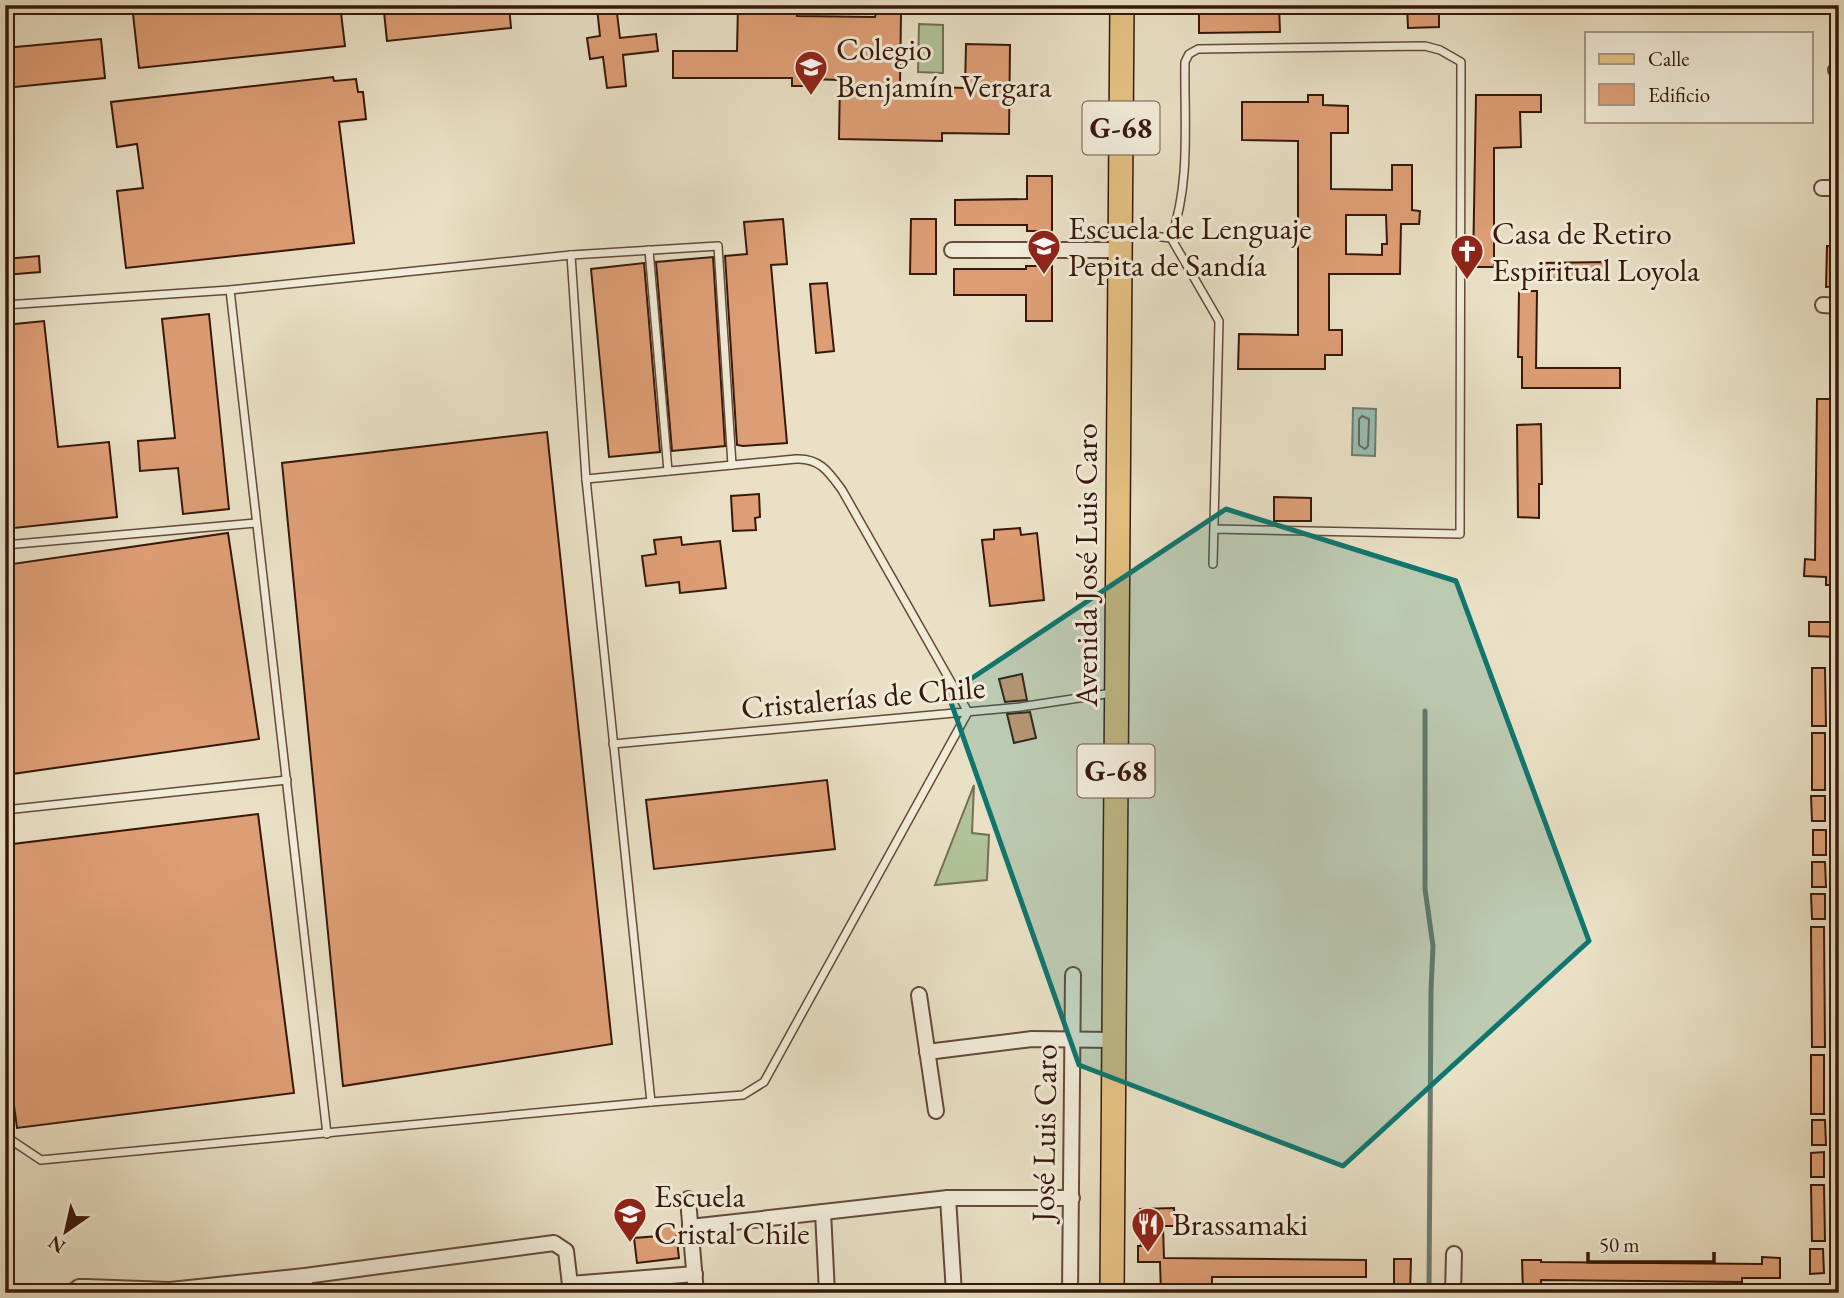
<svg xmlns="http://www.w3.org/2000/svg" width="1844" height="1298" font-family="'EB Garamond',serif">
  <rect width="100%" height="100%" fill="#e9e0c5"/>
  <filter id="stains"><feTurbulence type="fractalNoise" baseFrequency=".00286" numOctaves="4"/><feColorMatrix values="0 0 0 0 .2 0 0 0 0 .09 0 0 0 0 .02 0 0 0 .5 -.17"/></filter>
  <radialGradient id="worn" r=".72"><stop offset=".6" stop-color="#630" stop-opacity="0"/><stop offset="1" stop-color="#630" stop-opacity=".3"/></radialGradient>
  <g fill="#b1c399" stroke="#746e52" stroke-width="2">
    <path d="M919,24L943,25V73L918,72Z"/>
    <path d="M974,785L972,833L989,835L987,880L935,885Z"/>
  </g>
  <path fill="#97bdb2" stroke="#717b6f" stroke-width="2" d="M1353,408L1376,409L1375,456L1352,455Z"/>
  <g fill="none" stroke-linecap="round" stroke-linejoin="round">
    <path stroke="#676a5e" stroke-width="2" d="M1362,416L1369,419L1368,446L1365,449L1359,445V419Z"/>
    <path stroke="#717b6f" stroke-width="5" d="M1425,711V889L1433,946L1431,990L1429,1293"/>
  </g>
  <g fill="#de9e75" stroke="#37180a" stroke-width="2" fill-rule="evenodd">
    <path d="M132,5H340L345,46L139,68Z"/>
    <path d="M449,5H509L511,28L387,41L384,12Z"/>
    <path d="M600,5H616L620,38L656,34L658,51L623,55L626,86L607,88L603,57L590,59L587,38L600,36L597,8H600Z"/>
    <path d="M738,5H797V16L875,17L876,12L901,13L900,86L965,88L966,44L1010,45L1009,134L942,133V141L839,139L840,80L809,79V86H792V78H673V51H737Z"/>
    <path d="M1199,5H1279L1280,32L1199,33Z"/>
    <path d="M1407,5H1439V27L1408,28Z"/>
    <path d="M101,39L105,78L5,88V48Z"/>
    <path d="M333,77L334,81L356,79L358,92H363L366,119L339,122L354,243L126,268L117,191L143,188L137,144L117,147L111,102Z"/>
    <path d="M1308,95H1323V105L1348,106V133H1331V189L1392,190V165H1412V210L1420,211L1419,224H1401L1400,274H1329V330H1342V355H1325V369H1238L1239,334L1298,335V141L1242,140V102H1308ZM1346,215H1386L1387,244H1382V255L1346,254Z"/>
    <path d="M1476,95H1541V112H1520L1521,147L1494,148V267H1473Z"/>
    <path d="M1027,176H1052V231H1027V225H955V200L1027,199Z"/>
    <path d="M783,219L787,264L771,265L787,443L743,446L737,445L725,256L747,254L744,222Z"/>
    <path d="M911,219H936V274H910Z"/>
    <path d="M1827,246L1839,247V286L1826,287Z"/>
    <path d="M39,256L40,272L5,275V259Z"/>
    <path d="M713,257L725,446L672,451L656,262Z"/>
    <path d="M1607,262L1608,278L1539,279V263Z"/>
    <path d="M644,263L660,452L609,457L591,269Z"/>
    <path d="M1026,266H1052V321H1026V295H954V269H1026Z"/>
    <path d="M827,283L834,351L816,353L810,284Z"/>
    <path d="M1519,291H1537L1536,368H1620V388H1522V357H1518Z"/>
    <path d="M209,314L229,509L183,514L178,468L140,471L138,441L175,438L162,319Z"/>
    <path d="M44,321L58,447L109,442L117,517L5,529V325Z"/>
    <path d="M1817,399H1836L1835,534L1839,585H1826V577L1804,576L1805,559L1815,560Z"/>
    <path d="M1541,424L1542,484H1539V518L1518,517L1517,425Z"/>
    <path d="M547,432L612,1044L343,1086L282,463Z"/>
    <path d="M759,494L760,517L755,518L756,530L733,531L731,496Z"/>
    <path d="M1274,497L1311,498V521H1274Z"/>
    <path d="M1020,528L1021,535L1037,533L1044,600L990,606L982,540L994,539V530Z"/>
    <path d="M228,533L259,739L5,775V565Z"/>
    <path d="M681,537L682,545L720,541L726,588L680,593L679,582L646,586L642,556L656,554L654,540Z"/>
    <path d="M1809,622H1839V637L1809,636Z"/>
    <path d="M1812,668H1825L1826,726H1812Z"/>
    <path d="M1022,674L1027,700L1005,702L999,679Z"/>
    <path d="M1030,712L1036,738L1014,743L1007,714Z"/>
    <rect x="1812" y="733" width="13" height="57"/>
    <path d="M827,780L835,849L654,869L646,800Z"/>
    <path d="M1811,796H1825V821H1812Z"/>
    <path d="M258,814L294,1093L17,1128L5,1038V845Z"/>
    <rect x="1813" y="830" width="13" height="25"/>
    <path d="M1812,862H1825L1826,887H1812Z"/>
    <path d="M1811,894H1825V919H1812Z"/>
    <path d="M1811,927H1824L1825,1047H1812Z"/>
    <rect x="1811" y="1055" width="13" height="59"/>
    <path d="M1812,1120H1825L1826,1145H1812Z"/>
    <path d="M1824,1152V1177H1811V1153Z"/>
    <path d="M1811,1185H1824L1825,1241H1812Z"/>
    <path d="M1174,1208L1175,1226H1163L1164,1258L1366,1260V1277H1212V1293H1161L1160,1262H1138V1246H1141L1140,1209Z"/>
    <path d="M675,1223L679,1258L637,1263L634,1238L659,1236L657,1226Z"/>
    <path d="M1810,1249H1823L1824,1273L1810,1274Z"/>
    <path d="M1762,1257L1780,1258V1278H1742V1282L1541,1280V1293H1523L1522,1260H1541V1262L1762,1264Z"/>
    <path d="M1394,1259H1411L1410,1293H1394Z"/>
  </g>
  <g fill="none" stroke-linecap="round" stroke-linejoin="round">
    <defs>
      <g id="service">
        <path d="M1124,233L1171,238"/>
        <path d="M649,250L668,471"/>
        <path d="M571,255L586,479L651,1102"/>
        <path d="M230,290L327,1134"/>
        <path d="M5,305L230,290L571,255L718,246L732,465"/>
        <path d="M5,545L256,523"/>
        <path d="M1213,564L1219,321L1171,238C1191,182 1184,121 1185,62L1189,54L1198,49L1425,46L1440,50L1461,62L1460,534L1214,529"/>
        <path d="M613,744L1020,707L1112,693"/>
        <path d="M5,810L287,780"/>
        <path d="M5,1136L41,1160L651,1102L743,1095L764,1082L968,712L842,490C829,472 820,458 796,459L586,479"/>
      </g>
      <g id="minor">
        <path d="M1836,70H1839"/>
        <path d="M1822,188H1839"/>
        <path d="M952,250H1120"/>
        <path d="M1823,305L1839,306"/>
        <path d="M919,995L936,1111"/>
        <path d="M927,1052L1032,1039L1114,1040"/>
        <path d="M948,1198L954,1293"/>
        <path d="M688,1199L696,1293"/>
        <path d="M823,1212L827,1293"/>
        <path d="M690,1227L948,1198H1072"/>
        <path d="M305,1276V1293"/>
        <path d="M570,1284L695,1274"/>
        <path d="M71,1293L79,1287H86L170,1290L305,1276L554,1243L566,1251L571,1293"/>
        <path d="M1070,1293L1073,975"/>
        <path d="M1453,1293L1454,1254"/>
        <path d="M1555,1293H1651"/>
      </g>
      <path id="primary" d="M1112,1293L1122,5"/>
    </defs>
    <use href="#service" stroke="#644a39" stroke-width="10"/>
    <use href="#minor" stroke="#644a39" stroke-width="18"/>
    <use href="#primary" stroke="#37180a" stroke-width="26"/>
    <use href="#service" stroke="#f1ebd9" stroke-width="7"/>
    <use href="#minor" stroke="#f1ebd9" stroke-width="14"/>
    <use href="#primary" stroke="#e4c082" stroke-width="23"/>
  </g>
  <path fill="#0f766e" fill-opacity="0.2" stroke="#0f766e" stroke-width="5" stroke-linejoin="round" d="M1226,509L1456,581L1589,941L1343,1166L1079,1065L948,694Z"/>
  <defs>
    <symbol id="school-pin" viewBox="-11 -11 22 30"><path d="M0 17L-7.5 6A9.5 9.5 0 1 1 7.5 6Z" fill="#8f2418" stroke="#f1ebd9"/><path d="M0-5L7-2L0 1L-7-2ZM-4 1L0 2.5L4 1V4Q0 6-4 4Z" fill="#fff"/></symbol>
    <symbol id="church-pin" viewBox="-11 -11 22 30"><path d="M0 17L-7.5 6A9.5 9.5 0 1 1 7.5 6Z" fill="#8f2418" stroke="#f1ebd9"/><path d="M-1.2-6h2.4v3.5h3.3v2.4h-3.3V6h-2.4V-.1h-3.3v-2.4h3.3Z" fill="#fff"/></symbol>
    <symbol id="restaurant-pin" viewBox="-11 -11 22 30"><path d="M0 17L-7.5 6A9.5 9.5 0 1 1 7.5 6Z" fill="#8f2418" stroke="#f1ebd9"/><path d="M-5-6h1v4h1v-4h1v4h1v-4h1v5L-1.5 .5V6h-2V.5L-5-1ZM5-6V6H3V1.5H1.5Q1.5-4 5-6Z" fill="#fff"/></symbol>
  </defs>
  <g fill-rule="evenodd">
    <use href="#school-pin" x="792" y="48" width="38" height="52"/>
    <use href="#school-pin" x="1025" y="227" width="38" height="52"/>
    <use href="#church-pin" x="1448" y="232" width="38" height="52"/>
    <use href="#school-pin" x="611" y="1195" width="38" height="52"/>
    <use href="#restaurant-pin" x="1129" y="1205" width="38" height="52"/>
  </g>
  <g text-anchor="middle" stroke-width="6" stroke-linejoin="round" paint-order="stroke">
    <g fill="#f1ebd9" stroke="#6f5748" stroke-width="2">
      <rect x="1082.5" y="101.5" width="77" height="53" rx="5"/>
      <rect x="1077.5" y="744.5" width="77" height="53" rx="5"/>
    </g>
    <g font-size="30" font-weight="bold" fill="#37180a">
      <text x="1121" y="138">G-68</text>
      <text x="1116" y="781">G-68</text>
    </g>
    <g font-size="32" fill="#37180a" stroke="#f1ebd9" text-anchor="start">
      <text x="836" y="60">Colegio<tspan x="836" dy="37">Benjamín Vergara</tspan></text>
      <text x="1068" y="239">Escuela de Lenguaje<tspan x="1068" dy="37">Pepita de Sandía</tspan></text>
      <text x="1492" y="244">Casa de Retiro<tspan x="1492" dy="37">Espiritual Loyola</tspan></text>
      <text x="654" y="1207">Escuela<tspan x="654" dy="37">Cristal Chile</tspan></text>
      <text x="1172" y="1235">Brassamaki</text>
    </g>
    <g font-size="32" fill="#37180a" stroke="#f1ebd9">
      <text transform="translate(1086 565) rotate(-90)" y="11">Avenida José Luis Caro</text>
      <text transform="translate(863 697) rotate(-5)" y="11">Cristalerías de Chile</text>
      <text transform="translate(1044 1133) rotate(-89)" y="11">José Luis Caro</text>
    </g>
  </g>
  <rect width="1844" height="1298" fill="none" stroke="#e9e0c5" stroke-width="28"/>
  <rect x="7" y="7" width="1830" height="1284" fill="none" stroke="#37180a" stroke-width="3.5"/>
  <rect x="14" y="14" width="1816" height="1270" fill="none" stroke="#37180a" stroke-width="2"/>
  <rect x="1585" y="32" width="228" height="91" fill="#f1ebd9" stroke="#a79786" stroke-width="2"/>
  <rect x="1599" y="54" width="35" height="10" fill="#e4c082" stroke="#a79786" stroke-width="2"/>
  <text x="1648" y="66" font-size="21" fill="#37180a">Calle</text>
  <rect x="1599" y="84" width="35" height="21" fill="#de9e75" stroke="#a79786" stroke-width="2"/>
  <text x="1648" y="102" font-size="21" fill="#37180a">Edificio</text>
  <g transform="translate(66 1231) rotate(214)" stroke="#f1ebd9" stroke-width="5" paint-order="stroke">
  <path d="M0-5L12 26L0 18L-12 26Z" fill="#37180a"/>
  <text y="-10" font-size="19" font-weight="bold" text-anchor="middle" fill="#37180a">N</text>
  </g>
  <path d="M1588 1252v10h126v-10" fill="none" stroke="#37180a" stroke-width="3.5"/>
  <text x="1599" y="1252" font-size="21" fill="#37180a" stroke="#f1ebd9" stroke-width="5" paint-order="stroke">50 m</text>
  <rect width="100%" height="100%" filter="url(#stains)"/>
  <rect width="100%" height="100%" fill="url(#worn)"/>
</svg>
